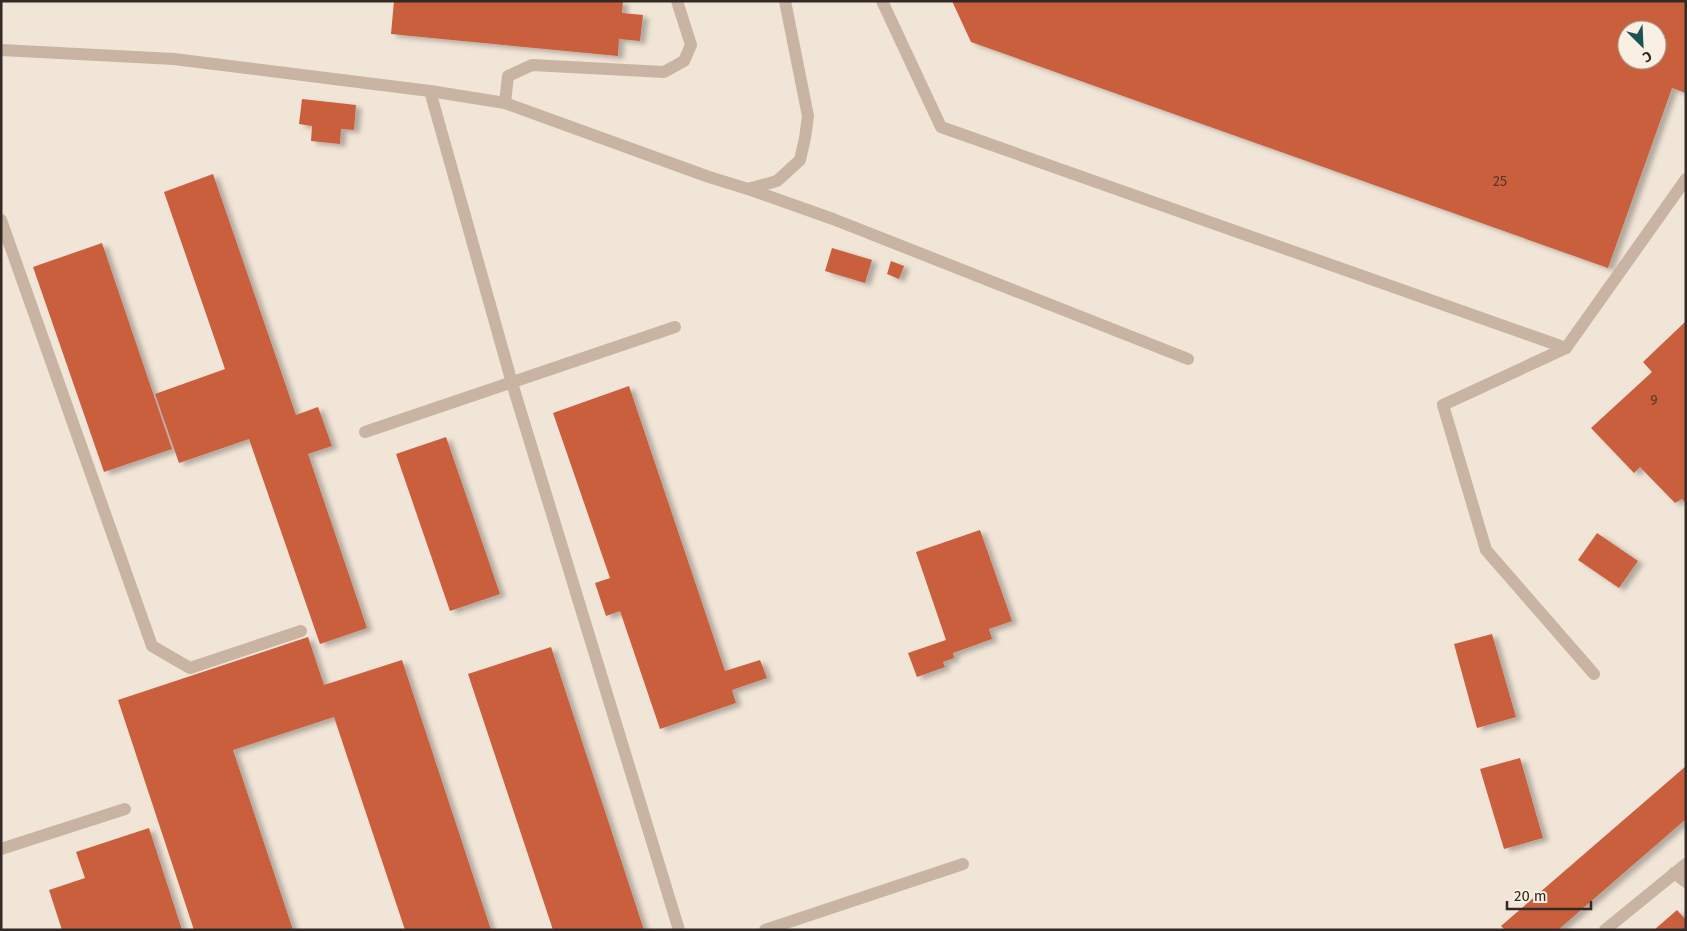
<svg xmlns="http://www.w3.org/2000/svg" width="1687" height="931" font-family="'Fira Sans',sans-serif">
  <defs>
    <filter id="shadow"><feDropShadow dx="5.5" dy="3" stdDeviation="2.5" flood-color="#0004"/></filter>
  </defs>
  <rect width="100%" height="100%" fill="#f1e5d7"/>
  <g fill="#c95f3e" fill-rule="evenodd" filter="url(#shadow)">
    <path d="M394,1H623L622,13L643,15L640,41L619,39L618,56L391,34Z"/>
    <path d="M952,1H1686V93L1672,88L1608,268L971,42ZM1627,30H1657V60H1627Z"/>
    <path d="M302,99L356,105L354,130L341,129L340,144L311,141L312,126L299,124Z"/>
    <path d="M213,174L296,415L318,407L332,446L308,454L367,628L320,644L249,439L179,463L155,394L225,369L164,192Z"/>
    <path d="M102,243L172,449L104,472L33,267Z"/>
    <path d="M832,248L872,260L865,283L825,271Z"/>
    <path d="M891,261L904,266L899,279L887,274Z"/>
    <path d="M1686,321V503L1682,499L1675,503L1640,467L1634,473L1591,428L1652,372L1643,362Z"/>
    <path d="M629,386L725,671L760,660L767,678L732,690L736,703L660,729L620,611L606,616L595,583L610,578L553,413Z"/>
    <path d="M446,437L500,594L450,611L396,454Z"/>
    <path d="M980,530L1012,621L989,629L992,639L953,653L954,658L943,662L945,667L917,677L908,653L946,640L916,552Z"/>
    <path d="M1597,533L1638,561L1619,588L1578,560Z"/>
    <path d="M1492,634L1516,717L1477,728L1454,644Z"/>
    <path d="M308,637L324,685L402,660L491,930H405L334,717L233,750L293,930H194L118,700Z"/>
    <path d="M551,647L644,930H553L468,674Z"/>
    <path d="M1520,758L1543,838L1504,849L1480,769Z"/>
    <path d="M1686,766V819L1558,930H1505L1501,926Z"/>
    <path d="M149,828L182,930H62L49,890L85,878L76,852Z"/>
    <path d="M1677,910L1686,920V930H1654Z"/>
  </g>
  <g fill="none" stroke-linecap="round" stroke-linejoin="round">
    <g stroke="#c9b4a3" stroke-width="12">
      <path d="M882,1L941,127L1566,348"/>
      <path d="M1,50L174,59L430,91L505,103L709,177L748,189L777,181L800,160L805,138L808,116L785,1"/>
      <path d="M430,91L512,383L679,930"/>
      <path d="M505,103L508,76L532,65L664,72L684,61L691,45L677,1"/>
      <path d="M748,189L833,219L1188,359"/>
      <path d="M1,220L152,646L190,668L301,631"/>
      <path d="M365,432L675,327"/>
      <path d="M1594,674L1486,550L1443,405L1566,348L1686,179"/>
      <path d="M1,849L125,809"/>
      <path d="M1674,873L1686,882"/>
      <path d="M765,930L963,864"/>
      <path d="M1605,930L1686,864"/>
    </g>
  </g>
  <g text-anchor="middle" stroke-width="5" stroke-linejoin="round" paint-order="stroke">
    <g font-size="14" fill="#59372b">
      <text x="1500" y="186">25</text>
      <text x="1654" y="405">9</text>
    </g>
  </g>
  <rect width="1687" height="931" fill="none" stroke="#342a25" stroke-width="5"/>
  <g transform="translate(1642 45) rotate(156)"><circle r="24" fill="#f9efe3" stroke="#aaa097"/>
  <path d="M0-4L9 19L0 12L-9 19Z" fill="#1a5356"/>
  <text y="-8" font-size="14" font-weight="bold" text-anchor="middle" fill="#342a25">С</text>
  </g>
  <path d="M1507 901v8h84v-8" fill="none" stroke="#342a25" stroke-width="2.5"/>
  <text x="1514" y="901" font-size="15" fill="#342a25" stroke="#f9efe3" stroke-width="4" paint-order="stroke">20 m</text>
</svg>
